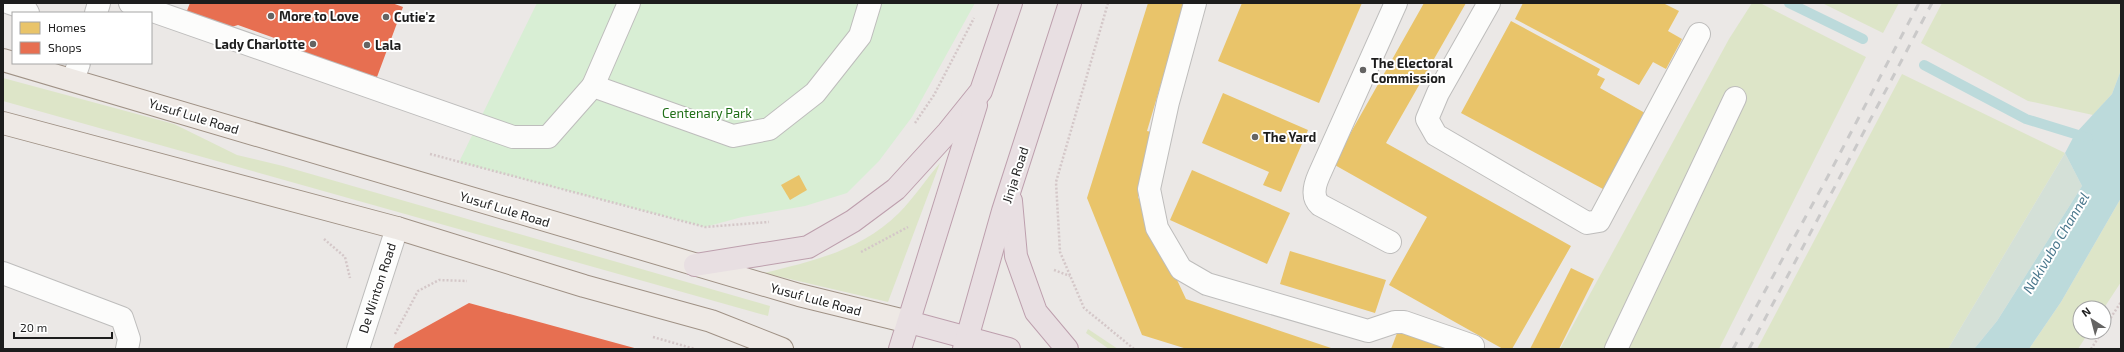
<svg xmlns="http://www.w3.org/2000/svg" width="2124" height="352" font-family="'Exo 2',sans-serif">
  <rect width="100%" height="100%" fill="#ebe8e6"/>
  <g fill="#dde5c8">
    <path d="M1752,3H1760L1866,57L1719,349H1560L1729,39Z"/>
    <path d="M1822,3H1899L1883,33Z"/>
    <path d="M1942,3H2121V70L2112,94L2093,115L2028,101L1921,43Z"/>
    <path d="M1902,74L2065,153L1948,349H1757Z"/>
    <path d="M3,78L174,124L237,155L283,166L770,306L768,316L3,101Z"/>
    <path d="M940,163L888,302L764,273C813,261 862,250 899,213C914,198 926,179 940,163Z"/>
    <path d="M2121,198V282L2104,308H2080V332H2089L2078,349H2029L2061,302Z"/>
    <path d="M1088,329L1118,349H1109L1086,333Z"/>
  </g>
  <path fill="#d4e0d7" d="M2065,153L2082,186L1997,321L1974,349H1948Z"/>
  <path fill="#d8eed4" d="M537,3H975L912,117L879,161L847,193L805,206L742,217L705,227L459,162Z"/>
  <path fill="#bcdadb" d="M2121,70V198L2061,302L2029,349H1974L1997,321L2082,186L2065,153L2075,134L2112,94Z"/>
  <g fill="#e9c46a">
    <path d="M1148,3H1185L1147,131L1160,134L1138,197L1186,299L1334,349H1187L1142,335L1087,198Z"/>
    <path d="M1242,3H1362L1319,103L1218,61Z"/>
    <path d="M1424,3H1466L1386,143L1571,246L1512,349H1503L1389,285L1427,217L1333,164Z"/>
    <path d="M1523,3H1663L1679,11L1668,31L1682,39L1666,69L1653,62L1639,85L1515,19Z"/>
    <path d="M1511,21L1600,69L1597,75L1605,79L1600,88L1645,113L1603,189L1461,113Z"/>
    <path d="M1223,93L1308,130L1281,192L1263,185L1269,172L1202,143Z"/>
    <path d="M1192,170L1290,213L1267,264L1170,220Z"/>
    <path d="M799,175L807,190L790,200L781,185Z"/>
    <path d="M1290,251L1386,280L1375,313L1280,284Z"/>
    <path d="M1571,268L1594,279L1559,349H1530Z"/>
    <path d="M1399,328L1446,343L1444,349H1391Z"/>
  </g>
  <g fill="#e76f51">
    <path d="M190,3H392L403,7L377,77L335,64L297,59L280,40L238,25L225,29L186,13Z"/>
    <path d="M469,303L638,349H393L395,344Z"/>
  </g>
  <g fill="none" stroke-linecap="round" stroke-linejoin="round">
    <g stroke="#bcdadb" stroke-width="10">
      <path d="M1789,3L1863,39"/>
      <path d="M1924,65L2026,119L2088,138"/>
    </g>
    <defs>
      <g id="minor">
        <path d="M10,3L25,8L28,13"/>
        <path d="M130,3L513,137H548L593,86"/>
        <path d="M629,3L593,86L733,136L769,129L815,93L860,36L870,3"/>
        <path d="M1195,3L1168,102L1149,189L1157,228L1181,269L1207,284L1368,331L1395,322H1404L1473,346"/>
        <path d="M1489,3L1438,93L1427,119L1436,135L1587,223L1599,221L1699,34"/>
        <path d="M96,13L99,3"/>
        <path d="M73,80L79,63"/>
        <path d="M1390,242L1320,205C1311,197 1315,184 1319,175L1396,3"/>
        <path d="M3,273L122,318L129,339L127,349"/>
        <path d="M358,349L397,228"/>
        <path d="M1616,349L1735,98"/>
      </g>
      <g id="major">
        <path d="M3,60L799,295L909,322"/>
        <path d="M3,123L397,228L584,286L711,321L782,349"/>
      </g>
      <g id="highway">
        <path d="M1011,201L1016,256L1036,312L1067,349"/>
        <path d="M695,265L808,247L853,221L896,189L948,132L981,91L1011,3"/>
        <path d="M909,322L1009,349"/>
        <path d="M900,349L976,105"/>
        <path d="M964,349L1003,211L1070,3"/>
      </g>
    </defs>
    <use href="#minor" stroke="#bebdbc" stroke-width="24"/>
    <use href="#major" stroke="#9f9185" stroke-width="24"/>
    <use href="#highway" stroke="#bd9fad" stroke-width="24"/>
    <g stroke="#d4c7c8" stroke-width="2.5" stroke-dasharray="2 2" stroke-linecap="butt">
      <path d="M1108,3L1056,182L1060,252L1084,308L1134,349"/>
      <path d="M915,123L934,95L974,18"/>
      <path d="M430,154L705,227L769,222"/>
      <path d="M324,239L345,257L350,278"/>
      <path d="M861,252L908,227"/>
      <path d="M1054,270L1070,276"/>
      <path d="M2104,328L2121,302"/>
      <path d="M395,334L418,291L439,280L467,281"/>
      <path d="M653,337L695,349"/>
      <path d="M2091,349L2102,332"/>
    </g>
    <use href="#minor" stroke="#fcfcfb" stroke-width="22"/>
    <use href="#major" stroke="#eee9e5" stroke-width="22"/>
    <use href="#highway" stroke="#e8dfe2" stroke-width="22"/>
    <g stroke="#cac9c9" stroke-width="3" stroke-dasharray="8 8" stroke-linecap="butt">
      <path d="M1733,349L1827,178L1919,3"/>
      <path d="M1749,349L1932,3"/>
    </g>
  </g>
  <g fill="#656463" stroke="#fff" stroke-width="1.5">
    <circle cx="271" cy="16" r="4"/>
    <circle cx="386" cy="17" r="4"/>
    <circle cx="313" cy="44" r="4"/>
    <circle cx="367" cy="45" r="4"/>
    <circle cx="1363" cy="70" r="4"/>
    <circle cx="1255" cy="137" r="4"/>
  </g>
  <g text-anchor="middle" stroke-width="4" stroke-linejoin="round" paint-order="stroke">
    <g font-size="13" font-weight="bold" fill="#1d1d1d" stroke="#fff" text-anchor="start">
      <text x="279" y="21">More to Love</text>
      <text x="394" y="22">Cutie'z</text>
      <text x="305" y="49" text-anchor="end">Lady Charlotte</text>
      <text x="375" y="50">Lala</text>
      <text x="1371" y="68">The Electoral<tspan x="1371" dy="15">Commission</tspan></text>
      <text x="1263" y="142">The Yard</text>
    </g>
    <g font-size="13" fill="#206f17" stroke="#fff">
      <text x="707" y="118">Centenary Park</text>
    </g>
    <g font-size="13" fill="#1d1d1d" stroke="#fff">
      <text transform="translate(194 116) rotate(17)" y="5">Yusuf Lule Road</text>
      <text transform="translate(1015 175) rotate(-72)" y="5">Jinja Road</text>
      <text transform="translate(505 209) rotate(17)" y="5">Yusuf Lule Road</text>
      <text transform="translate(377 288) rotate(-72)" y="5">De Winton Road</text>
      <text transform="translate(816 299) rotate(15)" y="5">Yusuf Lule Road</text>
    </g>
    <g font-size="14" font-style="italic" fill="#4a778c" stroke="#fff">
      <text transform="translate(2056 243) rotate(-59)" y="5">Nakivubo Channel</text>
    </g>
  </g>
  <rect width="2124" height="352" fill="none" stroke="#1d1d1d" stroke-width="8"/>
  <rect x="12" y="12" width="140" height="52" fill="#ffffff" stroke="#a5a5a5"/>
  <rect x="20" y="22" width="20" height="12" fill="#e9c46a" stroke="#a5a5a5"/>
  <text x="48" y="32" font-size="12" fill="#1d1d1d">Homes</text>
  <rect x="20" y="42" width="20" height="12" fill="#e76f51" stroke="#a5a5a5"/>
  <text x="48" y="52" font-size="12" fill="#1d1d1d">Shops</text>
  <g transform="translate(2092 320) rotate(324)"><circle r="19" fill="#ffffff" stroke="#a5a5a5"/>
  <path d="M0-3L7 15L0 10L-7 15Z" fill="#656463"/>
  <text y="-6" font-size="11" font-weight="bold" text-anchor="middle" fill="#1d1d1d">N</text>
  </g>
  <path d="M14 332v6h98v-6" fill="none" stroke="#1d1d1d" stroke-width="2"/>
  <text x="20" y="332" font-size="12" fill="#1d1d1d" stroke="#ffffff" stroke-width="3" paint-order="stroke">20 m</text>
</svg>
